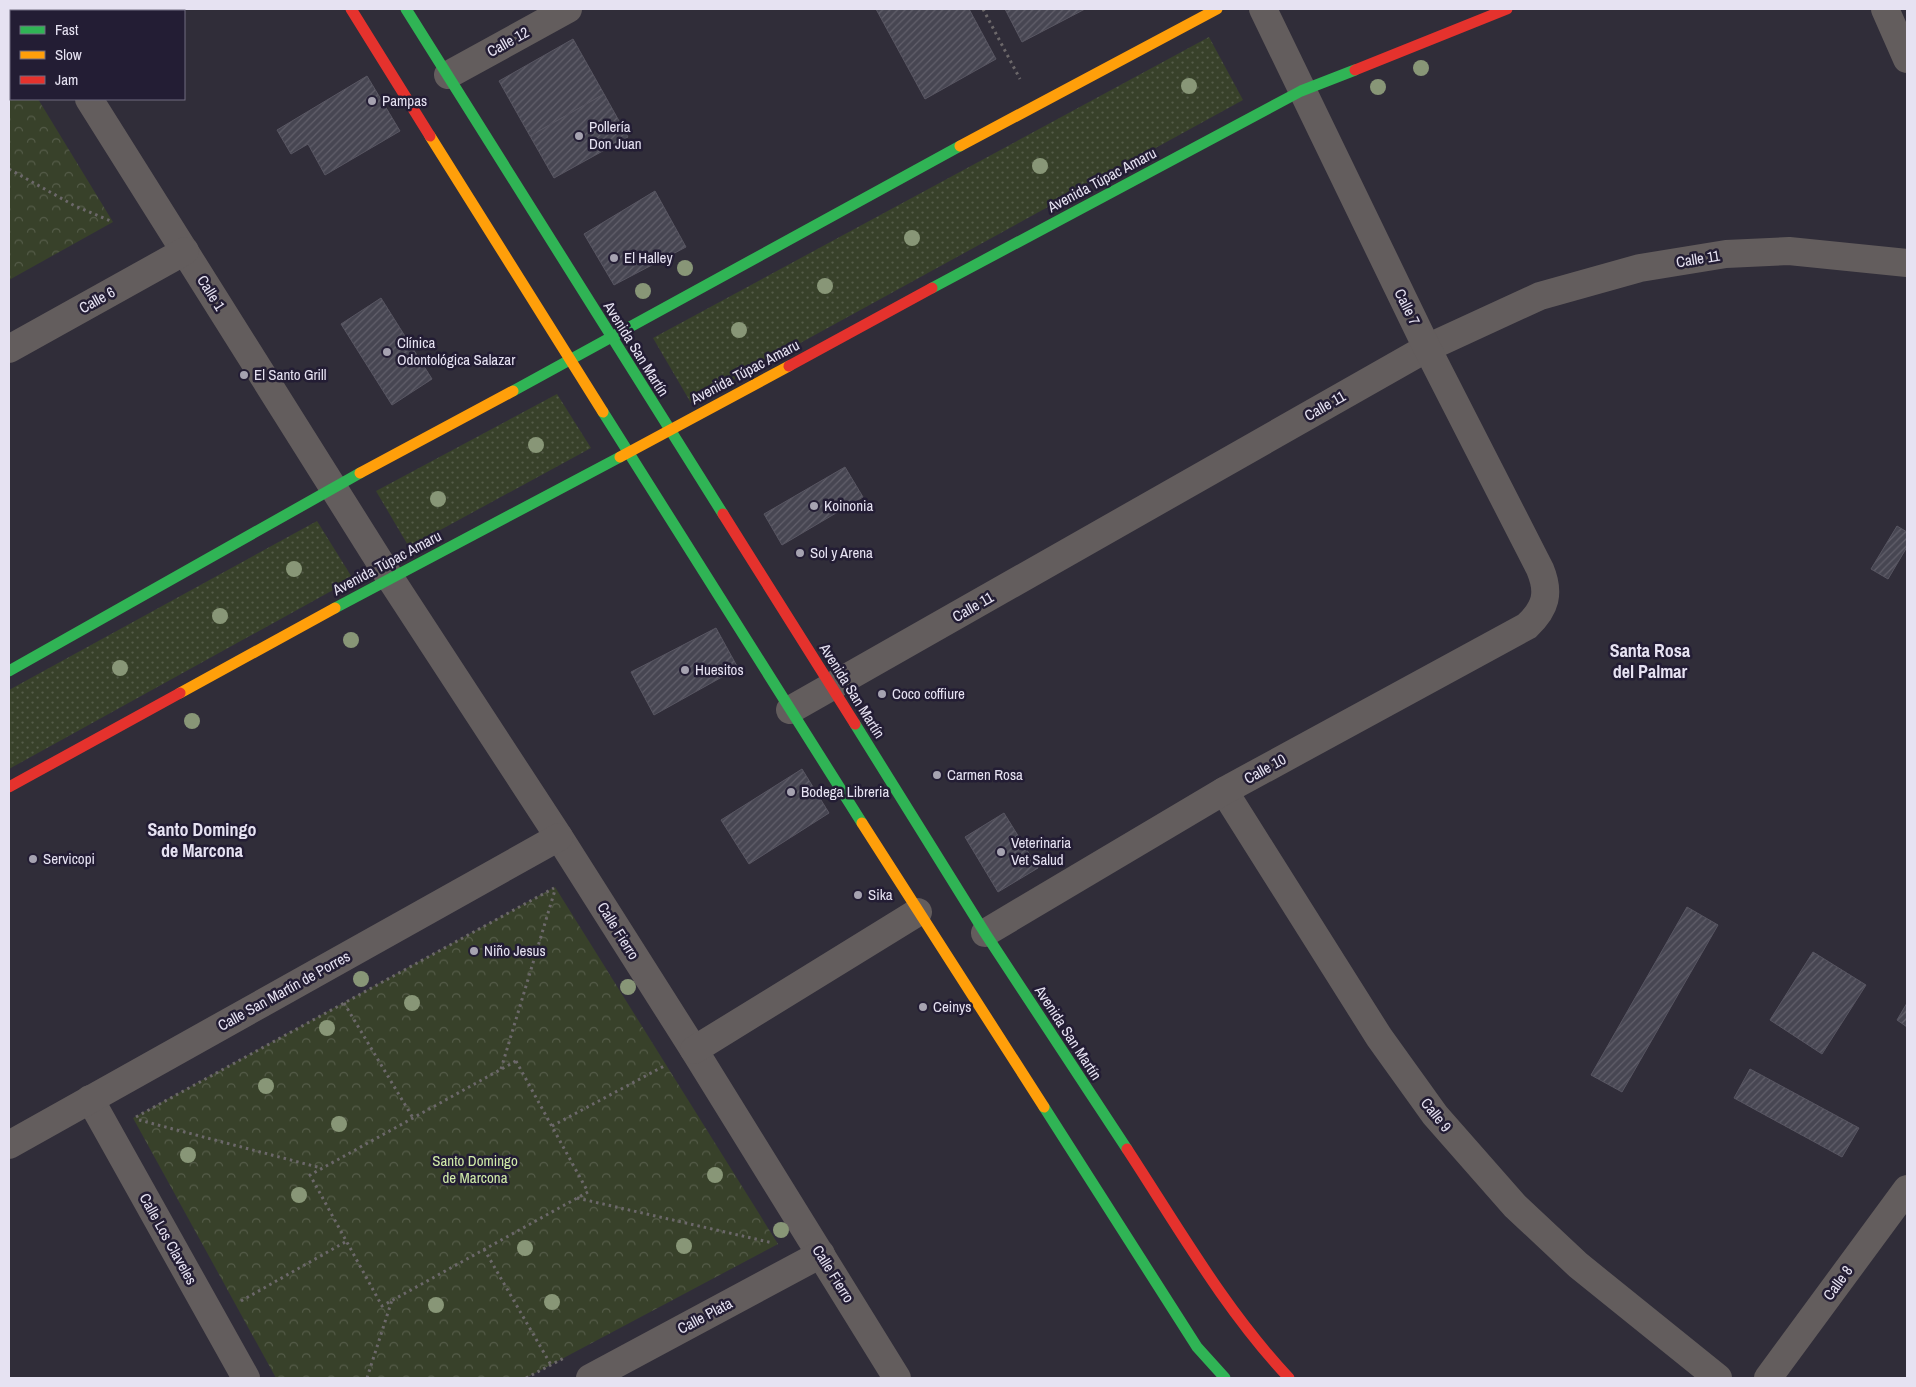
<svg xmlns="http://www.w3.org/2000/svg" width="1916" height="1387" font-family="'Archivo Narrow',sans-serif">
  <defs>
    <pattern id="park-crowns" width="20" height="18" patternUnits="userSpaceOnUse" patternTransform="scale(1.25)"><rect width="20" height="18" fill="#38412a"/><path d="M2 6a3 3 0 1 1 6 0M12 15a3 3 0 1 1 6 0" fill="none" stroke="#555c49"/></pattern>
    <pattern id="garden-dots" width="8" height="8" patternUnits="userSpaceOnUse" patternTransform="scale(1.25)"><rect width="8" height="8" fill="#38412a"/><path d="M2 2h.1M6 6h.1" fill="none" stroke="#555c49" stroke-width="1.8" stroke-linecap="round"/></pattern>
    <pattern id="building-hatch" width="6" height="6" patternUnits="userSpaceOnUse" patternTransform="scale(1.25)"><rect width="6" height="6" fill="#474652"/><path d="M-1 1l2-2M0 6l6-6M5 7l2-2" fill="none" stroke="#62606b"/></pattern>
  </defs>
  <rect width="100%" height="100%" fill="#302d39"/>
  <g fill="url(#park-crowns)">
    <path d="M9,51L11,55V99H38L113,222L9,280Z"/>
    <path d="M555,887L778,1244L526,1378H276L133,1118Z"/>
  </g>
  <g fill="url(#garden-dots)">
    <path d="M1209,37L1243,100L691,403L653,338Z"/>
    <path d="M557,394L591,448L409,547L376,491Z"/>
    <path d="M317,521L353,579L9,769V690Z"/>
  </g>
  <g fill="url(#building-hatch)" stroke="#585662">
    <path d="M876,9H969L996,59L925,99Z"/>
    <path d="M1005,9H1085L1022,42Z"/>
    <path d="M573,39L604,94L530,136L499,81Z"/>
    <path d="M367,76L400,131L325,175L308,144L291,154L277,130Z"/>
    <path d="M604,94L628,137L554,178L530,136Z"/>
    <path d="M655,191L686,247L614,285L584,234Z"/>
    <path d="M381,298L432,379L392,405L341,324Z"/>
    <path d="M845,467L863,497L782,545L764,514Z"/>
    <path d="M1897,526L1907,532V547L1888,579L1871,569Z"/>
    <path d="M716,628L738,668L654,715L631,672Z"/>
    <path d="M802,769L829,813L749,864L721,820Z"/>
    <path d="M1004,813L1038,868L998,892L965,837Z"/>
    <path d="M1687,907L1718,925L1622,1092L1591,1075Z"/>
    <path d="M1813,952L1866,985L1822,1054L1770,1020Z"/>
    <path d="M1907,1003V1027L1897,1020Z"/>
    <path d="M1750,1069L1859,1128L1842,1157L1734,1098Z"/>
  </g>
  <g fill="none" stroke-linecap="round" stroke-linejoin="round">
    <g stroke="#6c686a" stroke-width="3" stroke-dasharray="2.5 4" stroke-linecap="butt">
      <path d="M983,9L1020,79"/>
      <path d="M9,169L75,206L113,222"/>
      <path d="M344,1003L413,1118"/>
      <path d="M516,1061L588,1192L382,1306L310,1175Z"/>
      <path d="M501,1069L555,890"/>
      <path d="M136,1117L554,888"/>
      <path d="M139,1120L321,1168"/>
      <path d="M552,1126L666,1065"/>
      <path d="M577,1198L773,1243"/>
      <path d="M484,1249L551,1365"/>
      <path d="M241,1301L347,1241"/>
      <path d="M367,1378L392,1300"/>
      <path d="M526,1378L564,1358"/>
    </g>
    <g stroke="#635d5d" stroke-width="28">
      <path d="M32,9L34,11"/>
      <path d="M1885,9L1907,59"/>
      <path d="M448,75L568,9"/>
      <path d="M89,99L390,578L559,837L694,1050L897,1378"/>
      <path d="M9,349L185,251"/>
      <path d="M790,710L1427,348L1540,296L1640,268L1726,254L1789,251L1907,263"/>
      <path d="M1224,791L1379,1037L1435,1115L1515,1206L1578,1265L1718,1378"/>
      <path d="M985,933L1224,791L1527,626C1546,608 1550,593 1540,569L1427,348L1263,9"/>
      <path d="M694,1050L918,912"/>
      <path d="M90,1099L246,1378"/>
      <path d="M9,1145L559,837"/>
      <path d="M590,1378L821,1254"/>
      <path d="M1768,1378L1907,1189"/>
    </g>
    <g stroke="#30b455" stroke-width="11">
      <path d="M406,9L723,514"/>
      <path d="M932,288L1301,91L1355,70"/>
      <path d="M513,391L960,146"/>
      <path d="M603,412L862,823"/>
      <path d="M335,608L620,457"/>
      <path d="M9,671L360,473"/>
      <path d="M855,724L985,933L1127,1149"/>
      <path d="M1044,1107L1197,1347L1225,1378"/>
    </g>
    <g stroke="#ff9f0a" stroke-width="11">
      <path d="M430,136L603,412"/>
      <path d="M960,146L1217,9"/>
      <path d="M620,457L789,366"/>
      <path d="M360,473L513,391"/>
      <path d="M180,693L335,608"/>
      <path d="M862,823L1044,1107"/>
    </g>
    <g stroke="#e5322d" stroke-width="11">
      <path d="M351,9L430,136"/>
      <path d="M1355,70L1507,9"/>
      <path d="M789,366L932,288"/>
      <path d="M723,514L855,724"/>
      <path d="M9,787L180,693"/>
      <path d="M1127,1149C1178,1227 1225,1310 1289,1378"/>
    </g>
  </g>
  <g fill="#889677">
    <circle cx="1421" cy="68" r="8"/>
    <circle cx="1189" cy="86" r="8"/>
    <circle cx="1378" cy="87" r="8"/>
    <circle cx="1040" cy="166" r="8"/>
    <circle cx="912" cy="238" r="8"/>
    <circle cx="685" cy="268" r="8"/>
    <circle cx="825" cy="286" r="8"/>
    <circle cx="643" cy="291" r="8"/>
    <circle cx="739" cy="330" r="8"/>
    <circle cx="536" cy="445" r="8"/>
    <circle cx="438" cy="499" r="8"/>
    <circle cx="294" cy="569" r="8"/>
    <circle cx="220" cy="616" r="8"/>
    <circle cx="351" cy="640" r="8"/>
    <circle cx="120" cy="668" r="8"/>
    <circle cx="192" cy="721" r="8"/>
    <circle cx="361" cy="979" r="8"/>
    <circle cx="628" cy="987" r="8"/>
    <circle cx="412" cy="1003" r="8"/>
    <circle cx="327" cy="1028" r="8"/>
    <circle cx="266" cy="1086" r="8"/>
    <circle cx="339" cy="1124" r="8"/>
    <circle cx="188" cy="1155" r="8"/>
    <circle cx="715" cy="1175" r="8"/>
    <circle cx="299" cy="1195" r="8"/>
    <circle cx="781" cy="1230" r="8"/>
    <circle cx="684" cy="1246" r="8"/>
    <circle cx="525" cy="1248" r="8"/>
    <circle cx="552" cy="1302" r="8"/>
    <circle cx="436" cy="1305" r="8"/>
  </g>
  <g fill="#a6a3b1" stroke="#231d34" stroke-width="2">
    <circle cx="372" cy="101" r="5"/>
    <circle cx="579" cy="136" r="5"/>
    <circle cx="614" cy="258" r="5"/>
    <circle cx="387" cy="352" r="5"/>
    <circle cx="244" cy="375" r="5"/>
    <circle cx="814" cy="506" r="5"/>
    <circle cx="800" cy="553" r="5"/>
    <circle cx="685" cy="670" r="5"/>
    <circle cx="882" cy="694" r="5"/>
    <circle cx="937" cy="775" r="5"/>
    <circle cx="791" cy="792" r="5"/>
    <circle cx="1001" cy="852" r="5"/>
    <circle cx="33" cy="859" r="5"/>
    <circle cx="858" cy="895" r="5"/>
    <circle cx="474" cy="951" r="5"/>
    <circle cx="923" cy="1007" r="5"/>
  </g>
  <g text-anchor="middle" stroke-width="5" stroke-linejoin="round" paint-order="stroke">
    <g font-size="15" fill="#e6e2f2" stroke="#231d34">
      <text transform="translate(508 42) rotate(-29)" y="5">Calle 12</text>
      <text transform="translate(1102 180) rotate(-28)" y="5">Avenida Túpac Amaru</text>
      <text transform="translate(1698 259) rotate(-9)" y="5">Calle 11</text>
      <text transform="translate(211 293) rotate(58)" y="5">Calle 1</text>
      <text transform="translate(97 300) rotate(-29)" y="5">Calle 6</text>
      <text transform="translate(1407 307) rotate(64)" y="5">Calle 7</text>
      <text transform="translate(636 349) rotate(58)" y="5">Avenida San Martín</text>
      <text transform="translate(745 372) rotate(-28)" y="5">Avenida Túpac Amaru</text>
      <text transform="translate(1325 406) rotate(-30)" y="5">Calle 11</text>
      <text transform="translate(387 563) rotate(-28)" y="5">Avenida Túpac Amaru</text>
      <text transform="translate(973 607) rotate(-30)" y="5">Calle 11</text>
      <text transform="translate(852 691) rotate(58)" y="5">Avenida San Martín</text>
      <text transform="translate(1265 769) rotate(-29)" y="5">Calle 10</text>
      <text transform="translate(618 931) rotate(58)" y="5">Calle Fierro</text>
      <text transform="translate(284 991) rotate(-29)" y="5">Calle San Martín de Porres</text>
      <text transform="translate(1068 1033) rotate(57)" y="5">Avenida San Martín</text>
      <text transform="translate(1436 1115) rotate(51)" y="5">Calle 9</text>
      <text transform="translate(168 1239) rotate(61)" y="5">Calle Los Claveles</text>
      <text transform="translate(833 1274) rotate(58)" y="5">Calle Fierro</text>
      <text transform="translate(1838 1283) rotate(-54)" y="5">Calle 8</text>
      <text transform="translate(705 1316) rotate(-28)" y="5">Calle Plata</text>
    </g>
    <g font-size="15" fill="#e6e2f2" stroke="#231d34" text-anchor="start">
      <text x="382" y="106">Pampas</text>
      <text x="589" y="132">Pollería<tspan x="589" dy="17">Don Juan</tspan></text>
      <text x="624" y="263">El Halley</text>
      <text x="397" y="348">Clínica<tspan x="397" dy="17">Odontológica Salazar</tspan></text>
      <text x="254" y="380">El Santo Grill</text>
      <text x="824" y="511">Koinonia</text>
      <text x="810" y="558">Sol y Arena</text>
      <text x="695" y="675">Huesitos</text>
      <text x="892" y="699">Coco coffiure</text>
      <text x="947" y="780">Carmen Rosa</text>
      <text x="801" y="797">Bodega Libreria</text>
      <text x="1011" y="848">Veterinaria<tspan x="1011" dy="17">Vet Salud</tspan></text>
      <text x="43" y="864">Servicopi</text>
      <text x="868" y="900">Sika</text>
      <text x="484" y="956">Niño Jesus</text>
      <text x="933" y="1012">Ceinys</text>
    </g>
    <g font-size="15" fill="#d0eba9" stroke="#231d34">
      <text x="475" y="1166">Santo Domingo<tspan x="475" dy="17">de Marcona</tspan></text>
    </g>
    <g font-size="18" font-weight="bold" fill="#e6e2f2" stroke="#231d34">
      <text x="1650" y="657">Santa Rosa<tspan x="1650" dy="21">del Palmar</tspan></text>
      <text x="202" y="836">Santo Domingo<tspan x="202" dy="21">de Marcona</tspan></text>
    </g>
  </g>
  <rect width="1916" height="1387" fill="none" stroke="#e6e2f2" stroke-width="20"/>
  <rect x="10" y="10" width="175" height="90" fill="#231d34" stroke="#716c80"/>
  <rect x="20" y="26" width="25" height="8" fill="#30b455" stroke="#716c80"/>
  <text x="55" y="35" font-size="15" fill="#e6e2f2">Fast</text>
  <rect x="20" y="51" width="25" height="8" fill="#ff9f0a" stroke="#716c80"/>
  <text x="55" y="60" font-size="15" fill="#e6e2f2">Slow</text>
  <rect x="20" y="76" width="25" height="8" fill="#e5322d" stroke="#716c80"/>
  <text x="55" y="85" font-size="15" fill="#e6e2f2">Jam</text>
</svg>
